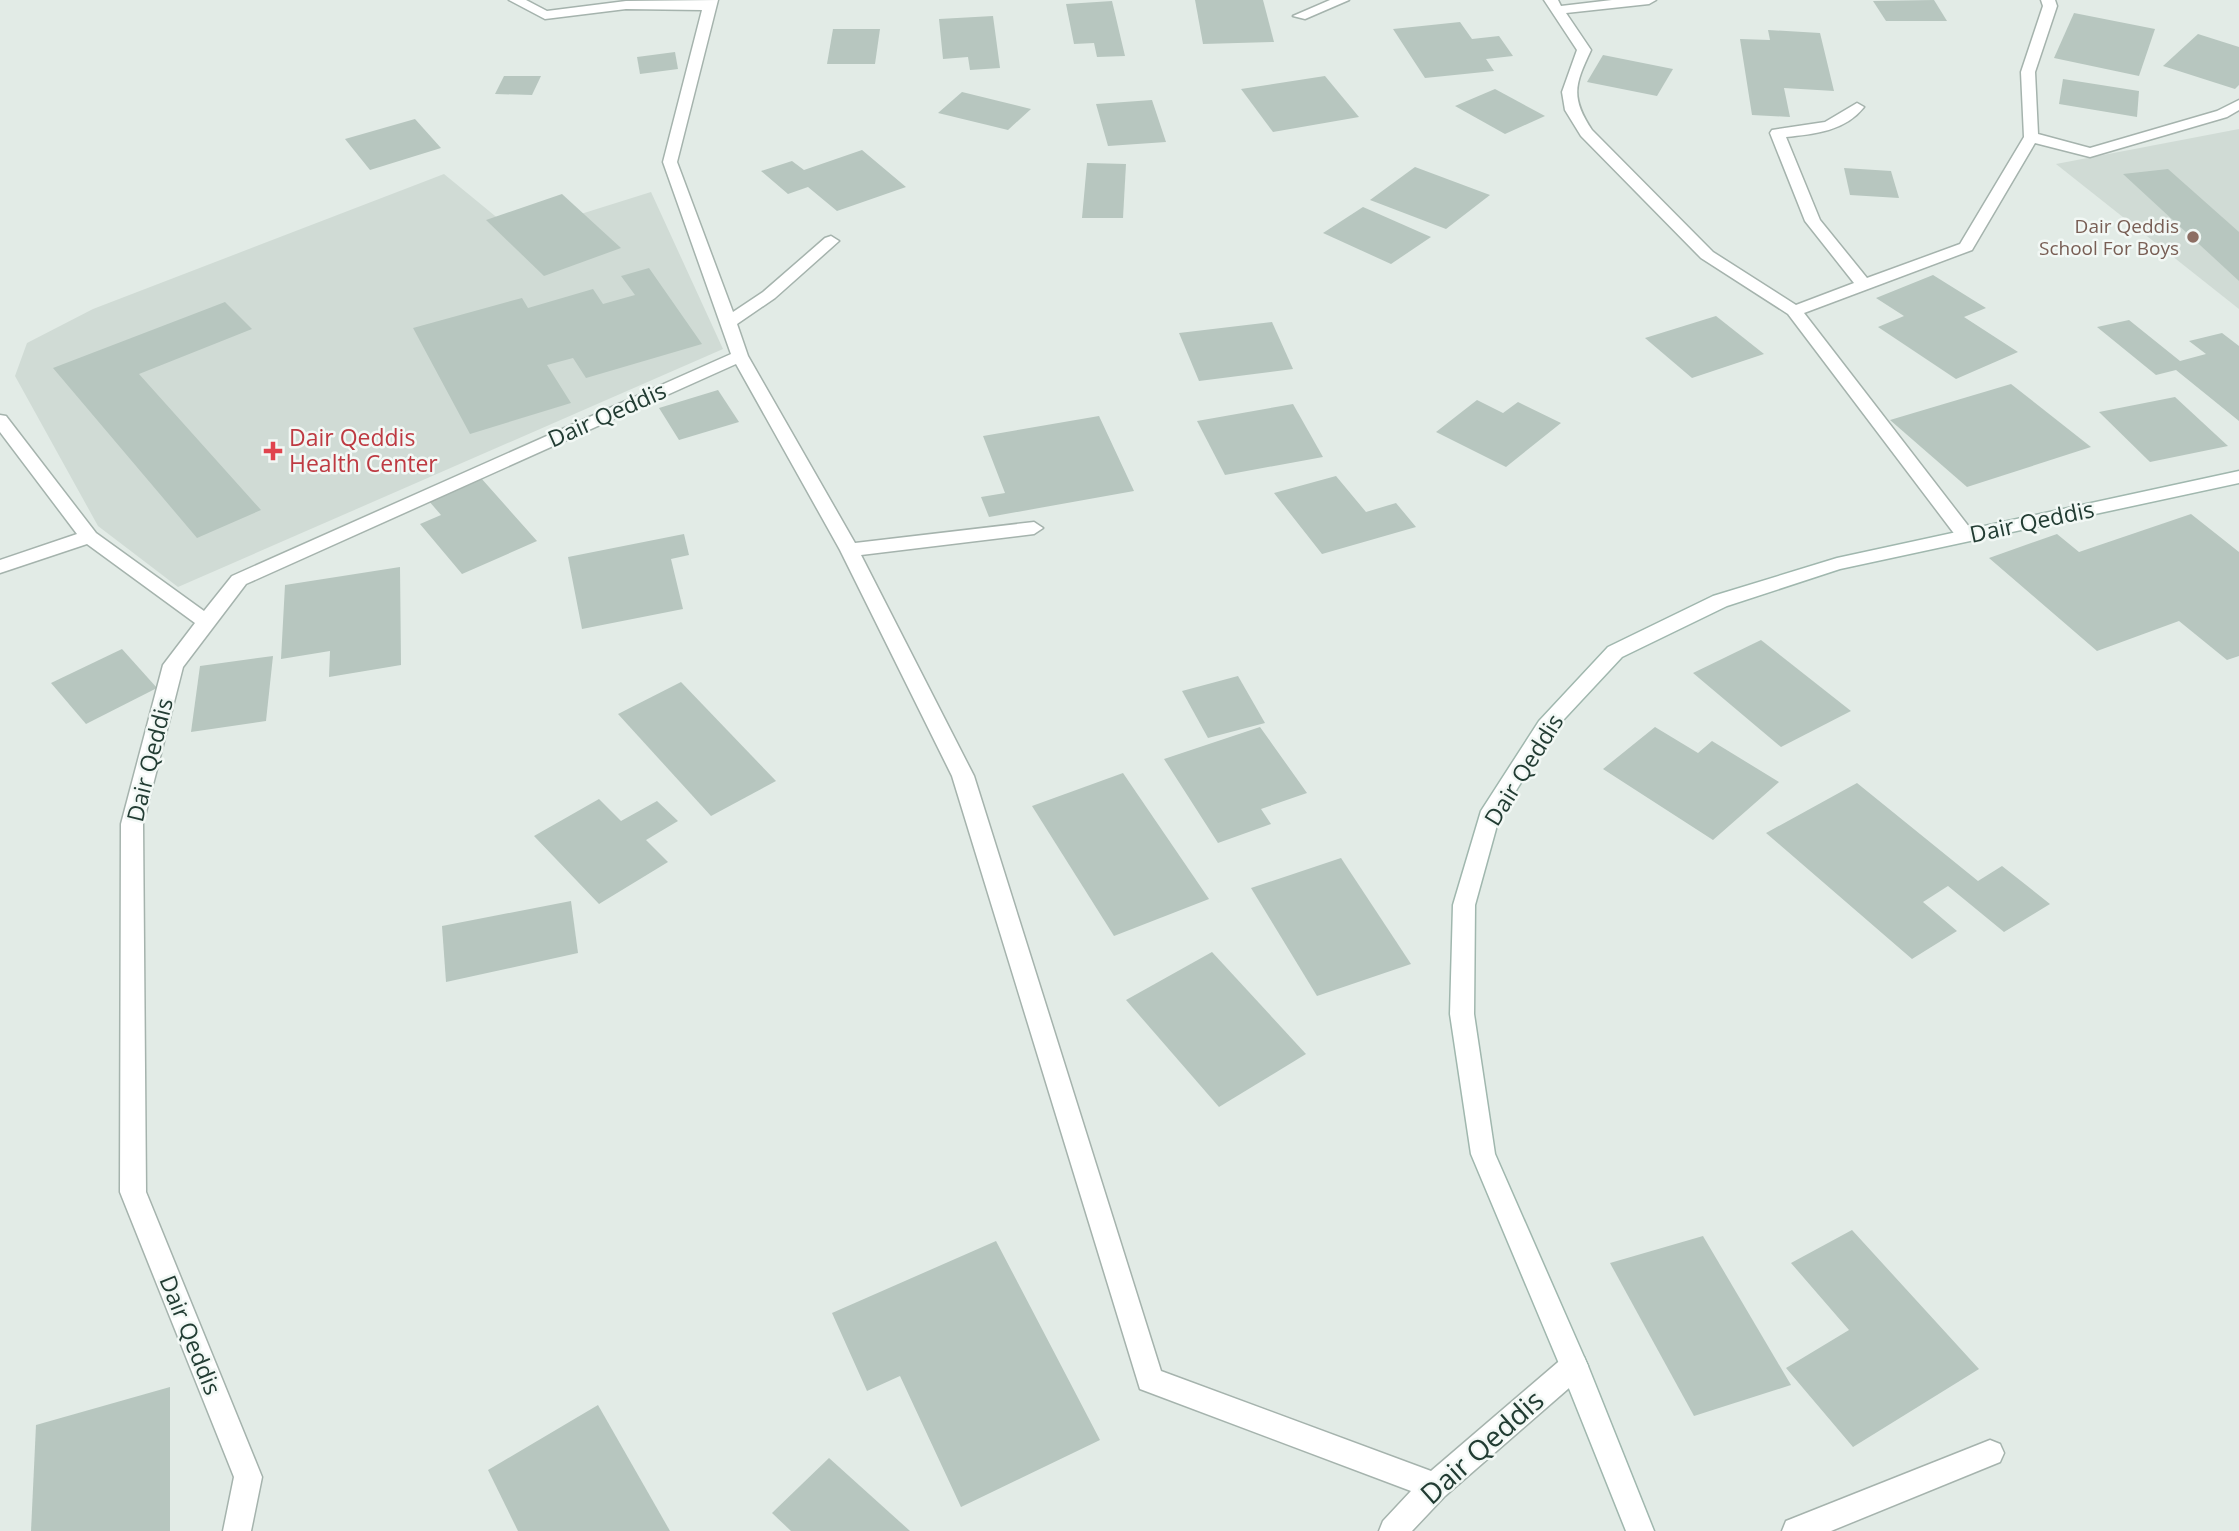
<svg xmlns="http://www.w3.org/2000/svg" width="2239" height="1531" font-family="'Open Sans',sans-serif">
  <rect width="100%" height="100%" fill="#e2ebe6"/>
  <g fill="#d0dbd5">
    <path d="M2239,129V309L2056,164Z"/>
    <path d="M444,174L517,234L651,192L723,349L178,587L98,526L15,376L27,343L93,309Z"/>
  </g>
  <g fill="#b7c6bf">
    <path d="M1195,0H1263L1274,42L1203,44Z"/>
    <path d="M1934,0L1947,21H1886L1873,1Z"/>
    <path d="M1112,1L1125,56L1097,57L1094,43L1074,44L1066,4Z"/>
    <path d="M2074,13L2155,29L2139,76L2054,58Z"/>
    <path d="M993,16L1000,68L970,70L968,57L943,59L939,19Z"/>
    <path d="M1460,22L1472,39L1499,36L1513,56L1486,59L1494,71L1425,78L1393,29Z"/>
    <path d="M833,29H880L875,64H827Z"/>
    <path d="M1768,30L1820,33L1834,91L1784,88L1790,117L1752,115L1740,39L1770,40Z"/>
    <path d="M2198,34L2239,47V85L2235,89L2163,66Z"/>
    <path d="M675,52L678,69L640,74L637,57Z"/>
    <path d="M1603,55L1673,69L1657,96L1587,82Z"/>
    <path d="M504,76H541L532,95L495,94Z"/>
    <path d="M1325,76L1359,117L1273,132L1241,89Z"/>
    <path d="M2063,79L2139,91L2137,117L2059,104Z"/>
    <path d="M1495,89L1545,116L1505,134L1455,106Z"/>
    <path d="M962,92L1031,109L1008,130L938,113Z"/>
    <path d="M1152,100L1166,142L1108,146L1096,104Z"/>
    <path d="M415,119L441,148L370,170L345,139Z"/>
    <path d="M862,150L906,187L837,211L808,187L788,194L761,171L792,161L804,170Z"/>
    <path d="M1087,163L1126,164L1123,218H1082Z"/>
    <path d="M1415,167L1490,195L1446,229L1370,200Z"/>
    <path d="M1844,168L1891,171L1899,198L1850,195Z"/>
    <path d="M2168,169L2239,232V281L2123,174Z"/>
    <path d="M562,194L621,248L544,276L486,220Z"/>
    <path d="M1363,207L1431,237L1391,264L1323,233Z"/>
    <path d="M649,268L702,344L586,378L573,358L547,365L571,403L470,434L413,328L522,298L528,308L593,289L603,304L635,295L621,276Z"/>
    <path d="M1933,275L1986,308L1964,317L2018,352L1956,379L1878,327L1904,316L1876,298Z"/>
    <path d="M225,302L252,329L139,374L261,510L197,538L53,368Z"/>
    <path d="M1716,316L1764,354L1692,378L1645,338Z"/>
    <path d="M2129,320L2180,361L2206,354L2189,341L2222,333L2239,346V421L2176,370L2156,375L2097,327Z"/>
    <path d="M1272,322L1293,369L1199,381L1179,333Z"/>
    <path d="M2011,384L2091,447L1967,487L1890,420Z"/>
    <path d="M718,390L739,422L679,440L659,408Z"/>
    <path d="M2175,397L2228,446L2150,462L2099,412Z"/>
    <path d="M1477,400L1503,413L1518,402L1561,423L1506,467L1436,432Z"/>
    <path d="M1293,404L1323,457L1225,475L1197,421Z"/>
    <path d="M1099,416L1134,491L989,517L981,497L1005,493L983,436Z"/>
    <path d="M1336,476L1366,512L1396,503L1416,527L1322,554L1274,493Z"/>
    <path d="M481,478L537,541L462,574L420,524L441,515L428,500Z"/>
    <path d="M2191,514L2239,552V656L2227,660L2179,621L2097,651L1989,558L2057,534L2079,552Z"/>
    <path d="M684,534L689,555L671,559L683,609L582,629L568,557Z"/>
    <path d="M400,567L401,665L329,677L330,651L281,659L285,585Z"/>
    <path d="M1761,640L1851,711L1781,747L1693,673Z"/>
    <path d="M122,649L157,688L86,724L51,683Z"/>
    <path d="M273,656L266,721L191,732L200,666Z"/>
    <path d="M1238,676L1265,723L1208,738L1182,691Z"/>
    <path d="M681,682L776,781L711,816L618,714Z"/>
    <path d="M1260,727L1307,793L1261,809L1271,824L1218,843L1164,759Z"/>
    <path d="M1655,727L1698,753L1712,741L1779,782L1713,840L1603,769Z"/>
    <path d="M1123,773L1209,899L1114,936L1032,806Z"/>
    <path d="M1857,783L1978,881L2002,866L2050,904L2004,932L1948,886L1923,902L1957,931L1912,959L1766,833Z"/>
    <path d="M599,799L621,821L657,801L678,821L646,840L668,862L599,904L534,836Z"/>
    <path d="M1341,858L1411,964L1317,996L1251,888Z"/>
    <path d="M571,901L578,953L446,982L442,926Z"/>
    <path d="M1212,952L1306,1054L1219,1107L1126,1000Z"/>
    <path d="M1852,1230L1979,1369L1853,1447L1786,1368L1849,1330L1791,1263Z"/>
    <path d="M1703,1236L1791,1385L1694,1416L1610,1263Z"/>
    <path d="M996,1241L1100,1440L961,1507L900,1376L867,1391L832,1313Z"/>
    <path d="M170,1387V1531H31L36,1425Z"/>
    <path d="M598,1405L670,1531H518L488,1470Z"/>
    <path d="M829,1458L910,1531H791L772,1513Z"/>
  </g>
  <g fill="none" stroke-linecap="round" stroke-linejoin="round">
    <defs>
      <g id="minor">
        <path d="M509,0H526L547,11L626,1L718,0L677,162L733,312L763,292L825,238L831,236L839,241L775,298L737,324L748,356L855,543L1034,522L1043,528L1034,534L861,555L974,776L1161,1371L1431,1471L1564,1357L1574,1353L1584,1357L1588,1366L1584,1375L1445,1496L1412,1531H1379L1383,1521L1411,1491L1140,1389L952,776L840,550L736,364L246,584L183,667L143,824L146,1192L262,1477L251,1531H223L234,1477L120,1192L121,824L163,665L195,623L87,544L0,573V560L77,534L0,432V415L6,416L96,533L204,611L232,576L731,354L663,162L702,10L626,9L545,19Z"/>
        <path d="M1330,0H1349L1305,19L1293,16Z"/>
        <path d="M1544,0H1558L1561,6L1612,0H1656L1649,4L1566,13L1591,50C1575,84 1570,97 1592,130L1713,252L1796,305L1854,283L1805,221L1770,133L1772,130L1825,122L1857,103L1864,107C1845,131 1815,134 1786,137L1820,220L1867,278L1960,244L2024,137L2021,72L2043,6L2041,0H2055L2057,6L2035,72L2038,134L2090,148L2217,111L2239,100V110L2227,117L2090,157L2035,143L1972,250L1804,313L1973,532L1975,536L1973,540H1959L1788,314L1701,258L1581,136L1565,110L1562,92L1577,50Z"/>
        <path d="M1990,1440L2000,1444L2004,1453L2000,1462L1831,1531H1782L1786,1521Z"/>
      </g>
      <path id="secondary" d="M2239,471V483L1840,569L1727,606L1622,657L1553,731L1499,818L1475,905L1474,1014L1495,1154L1588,1366L1654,1531H1626L1560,1366L1471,1154L1450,1014L1453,905L1481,811L1539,721L1608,647L1713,596L1837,558Z"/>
    </defs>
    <use href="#minor" stroke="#a5b3ad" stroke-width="3"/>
    <use href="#secondary" stroke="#a0b7ae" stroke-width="3"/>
    <use href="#minor" fill="#fff" fill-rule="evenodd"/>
    <use href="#secondary" fill="#fff" fill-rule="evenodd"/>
  </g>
  <circle fill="#8d6e63" stroke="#f2f8f5" stroke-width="2.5" cx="2193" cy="237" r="7"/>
  <path fill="#e0444e" stroke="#f2f8f5" stroke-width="2.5" d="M269.5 440.5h7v7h7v7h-7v7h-7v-7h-7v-7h7z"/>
  <g text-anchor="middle" stroke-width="5" stroke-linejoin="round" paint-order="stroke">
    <g font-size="19" fill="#785e54" stroke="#f2f8f5" text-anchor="end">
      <text x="2179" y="233">Dair Qeddis<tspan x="2179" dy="22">School For Boys</tspan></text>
    </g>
    <g font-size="23" fill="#223c33" stroke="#f2f8f5">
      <text transform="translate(607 415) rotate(-24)" y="8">Dair Qeddis</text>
      <text transform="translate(2032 522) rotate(-12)" y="8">Dair Qeddis</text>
      <text transform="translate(150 760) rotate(-76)" y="8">Dair Qeddis</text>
      <text transform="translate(1524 770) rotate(-58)" y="8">Dair Qeddis</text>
      <text transform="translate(190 1335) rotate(68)" y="8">Dair Qeddis</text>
    </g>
    <g font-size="23" fill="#be3a42" stroke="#f2f8f5" text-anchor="start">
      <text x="289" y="446">Dair Qeddis<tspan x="289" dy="26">Health Center</tspan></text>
    </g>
    <g font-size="28" fill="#223c33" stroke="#f2f8f5">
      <text transform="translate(1482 1447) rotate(-42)" y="10">Dair Qeddis</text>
    </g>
  </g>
</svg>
